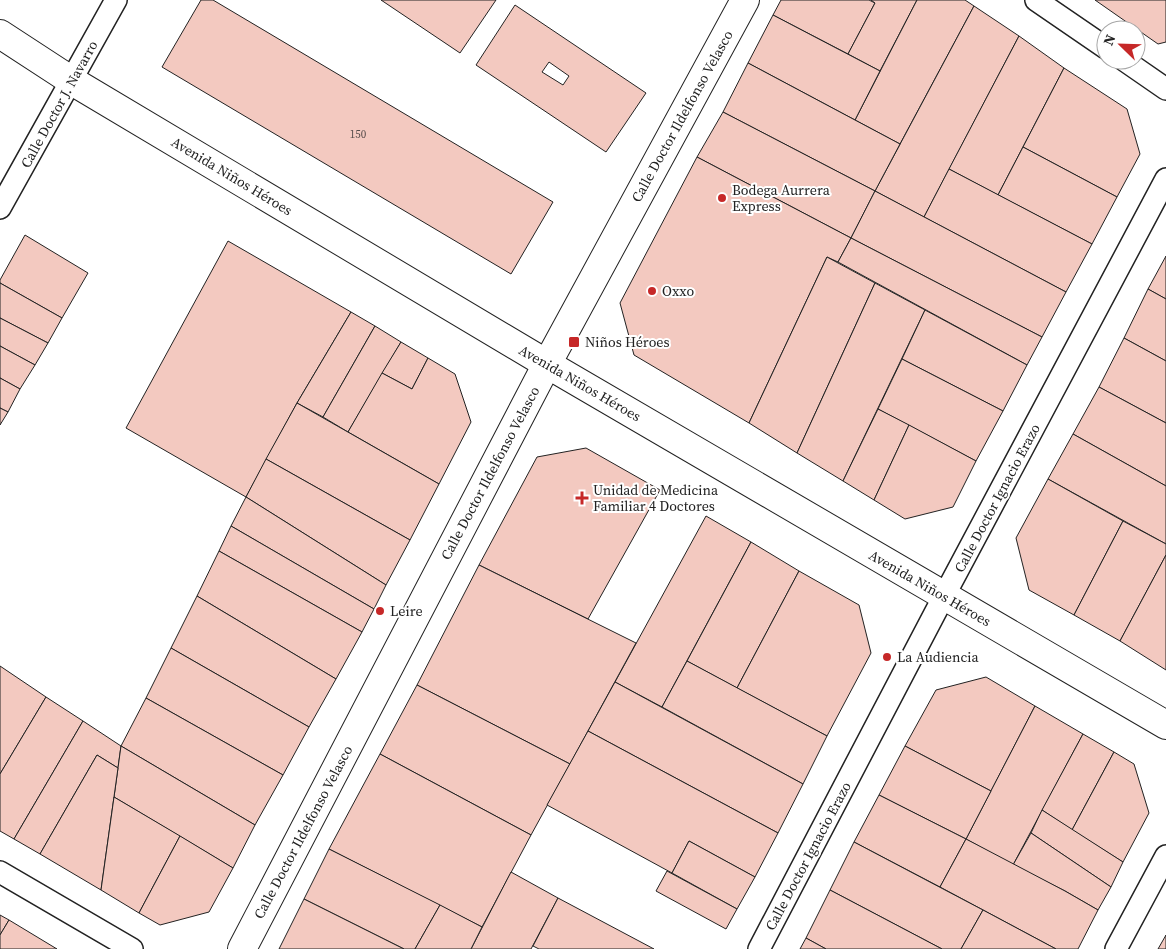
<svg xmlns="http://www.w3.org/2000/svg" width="1166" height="949" font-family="'Source Serif 4',serif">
  <rect width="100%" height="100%" fill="#fff"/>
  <g fill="#f3c9c0" stroke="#222" fill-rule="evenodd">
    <path d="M201,0H213L553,202L511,274L162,67Z"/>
    <path d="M381,0H496L460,53Z"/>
    <path d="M781,0H869L875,3L848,54L773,15Z"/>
    <path d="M871,0H917L880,71L848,54L875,3Z"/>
    <path d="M917,0H965L974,6L900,144L855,120Z"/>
    <path d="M1095,0H1166V42L1158,44Z"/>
    <path d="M515,5L646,93L606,152L476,65ZM549,62L569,76L563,85L542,72Z"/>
    <path d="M974,6L1019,36L924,217L875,191Z"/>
    <path d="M773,15L880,71L855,120L748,63Z"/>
    <path d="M1019,36L1064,68L998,195L949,169Z"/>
    <path d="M748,63L900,144L875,191L723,112Z"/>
    <path d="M1064,68L1127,109L1140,154L1117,197L1023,147Z"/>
    <path d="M723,112L875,191L851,238L697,157Z"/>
    <path d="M1023,147L1117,197L1092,244L998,195Z"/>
    <path d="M697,157L851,238L838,262L827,257L749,423L634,355L620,303Z"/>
    <path d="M949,169L1092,244L1066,292L924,217Z"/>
    <path d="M875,191L1066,292L1042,337L851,238Z"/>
    <path d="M25,235L88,273L62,318L0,283V280Z"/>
    <path d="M851,238L1042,337L1027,365L838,262Z"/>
    <path d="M228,241L351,312L297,403L246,497L126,428Z"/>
    <path d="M1166,256V299L1148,289Z"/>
    <path d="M827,257L875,283L797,453L749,423Z"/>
    <path d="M0,283L62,318L48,343L0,318Z"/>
    <path d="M875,283L925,310L843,481L797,453Z"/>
    <path d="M1148,289L1166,299V361L1124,338Z"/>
    <path d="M925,310L1027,365L1003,411L902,359Z"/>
    <path d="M351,312L375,326L323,417L297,403Z"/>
    <path d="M0,318L48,343L35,365L0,346Z"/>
    <path d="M375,326L401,342L348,432L323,417Z"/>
    <path d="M1124,338L1166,361V423L1099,387Z"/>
    <path d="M401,342L428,358L412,389L382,373Z"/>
    <path d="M0,346L35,365L20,389L0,378Z"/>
    <path d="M428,358L455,374L471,422L439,484L348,432L382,373L412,389Z"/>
    <path d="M902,359L1003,411L976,461L878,409Z"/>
    <path d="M0,378L20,389L8,412L0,408Z"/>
    <path d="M1099,387L1166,423V486L1073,434Z"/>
    <path d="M297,403L439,484L410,540L266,459Z"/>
    <path d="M0,408L8,412L0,425Z"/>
    <path d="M878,409L909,425L874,500L843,481Z"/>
    <path d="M909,425L976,461L953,507L905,519L874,500Z"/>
    <path d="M1073,434L1166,486V544L1048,479Z"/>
    <path d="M586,448L660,490L588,619L479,565L537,457Z"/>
    <path d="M266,459L410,540L386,585L246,497Z"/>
    <path d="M1048,479L1123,521L1074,615L1029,590L1016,538Z"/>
    <path d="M246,497L386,585L374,609L231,526Z"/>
    <path d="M706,516L751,542L662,707L615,682Z"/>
    <path d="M1123,521L1166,544V555L1120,641L1074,615Z"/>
    <path d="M231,526L374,609L362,632L219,551Z"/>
    <path d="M751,542L799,571L737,688L687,661Z"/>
    <path d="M219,551L362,632L336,679L197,596Z"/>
    <path d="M1166,555V670L1120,641Z"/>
    <path d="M479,565L636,643L570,764L417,685Z"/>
    <path d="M799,571L859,605L871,653L827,736L737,688Z"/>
    <path d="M197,596L336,679L309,727L171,648Z"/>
    <path d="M171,648L309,727L283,775L146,698Z"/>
    <path d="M687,661L827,736L803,784L662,707Z"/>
    <path d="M0,666L46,697L0,774Z"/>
    <path d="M986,677L1035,706L991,791L905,746L936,690Z"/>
    <path d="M615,682L803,784L778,833L588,731Z"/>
    <path d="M417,685L570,764L531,835L380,754Z"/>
    <path d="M46,697L83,721L14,839L0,831V774Z"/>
    <path d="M146,698L283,775L255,825L121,746Z"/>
    <path d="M1035,706L1083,734L1013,865L966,839Z"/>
    <path d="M83,721L121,746L118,768L97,755L40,854L14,839Z"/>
    <path d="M588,731L778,833L755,877L689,841L672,873L547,805Z"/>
    <path d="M1083,734L1114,752L1072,830L1042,810Z"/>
    <path d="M121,746L255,825L233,868L114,797Z"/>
    <path d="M905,746L991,791L966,839L879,795Z"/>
    <path d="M1114,752L1134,764L1149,813L1123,862L1072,830Z"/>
    <path d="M380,754L531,835L482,927L329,849Z"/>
    <path d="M97,755L118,768L101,890L40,854Z"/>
    <path d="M879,795L966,839L940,887L854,842Z"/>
    <path d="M114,797L180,836L139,913L101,890Z"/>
    <path d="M1042,810L1123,862L1111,887L1031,833Z"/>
    <path d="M1031,833L1111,887L1098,910L1065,891L1013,865Z"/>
    <path d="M180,836L233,868L209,912L160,925L139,913Z"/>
    <path d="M966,839L1065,891L1098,910L1078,949H1056L940,887Z"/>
    <path d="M689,841L755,877L737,909L672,873Z"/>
    <path d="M854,842L983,910L961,949H942L830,890Z"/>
    <path d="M329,849L440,905L415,949H404L304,899Z"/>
    <path d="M667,871L737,909L726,929L656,891Z"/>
    <path d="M511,872L558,898L531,949H471Z"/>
    <path d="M830,890L942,949H826L806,938Z"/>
    <path d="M558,898L654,949H539L533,946Z"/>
    <path d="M304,899L404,949H279Z"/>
    <path d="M440,905L482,927L471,949H415Z"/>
    <path d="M983,910L1056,949H961Z"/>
    <path d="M0,915L9,920L0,935Z"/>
    <path d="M9,920L57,949H0V935Z"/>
    <path d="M1166,935V949H1158Z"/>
    <path d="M806,938L826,949H800Z"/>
  </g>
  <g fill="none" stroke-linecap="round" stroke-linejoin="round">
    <defs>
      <g id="minor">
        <path d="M1036,0L1106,48"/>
        <path d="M1124,60L1166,89"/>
        <path d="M0,208L116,0"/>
        <path d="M0,872L132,949"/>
        <path d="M759,949L935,613L1166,179"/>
        <path d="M1116,949L1166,856"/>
      </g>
      <path id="tertiary" d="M242,949L547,364L745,0"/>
      <path id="secondary" d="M0,34L72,81L547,364L1166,725"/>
    </defs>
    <use href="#minor" stroke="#222" stroke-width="24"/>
    <use href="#tertiary" stroke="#222" stroke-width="30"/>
    <use href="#secondary" stroke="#222" stroke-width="30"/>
    <use href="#minor" stroke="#fff" stroke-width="21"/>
    <use href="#tertiary" stroke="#fff" stroke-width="28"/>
    <use href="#secondary" stroke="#fff" stroke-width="28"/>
  </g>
  <g fill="#c62828" stroke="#fff" stroke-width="2">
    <circle cx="722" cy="198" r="5"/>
    <circle cx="652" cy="291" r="5"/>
    <rect x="568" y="336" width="12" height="12" rx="2.5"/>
    <path d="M579.5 490.5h5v5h5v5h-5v5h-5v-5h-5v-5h5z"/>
    <circle cx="380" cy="611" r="5"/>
    <circle cx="887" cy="657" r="5"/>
  </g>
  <g text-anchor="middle" stroke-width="4" stroke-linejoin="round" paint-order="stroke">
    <g font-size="11" fill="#564c4a">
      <text x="358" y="138">150</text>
    </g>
    <g font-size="14" fill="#222" stroke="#fff">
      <text transform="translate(59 104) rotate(-61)" y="5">Calle Doctor J. Navarro</text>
      <text transform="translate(682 116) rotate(-61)" y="5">Calle Doctor Ildelfonso Velasco</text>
      <text transform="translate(232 176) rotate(31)" y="5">Avenida Niños Héroes</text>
      <text transform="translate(580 383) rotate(30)" y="5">Avenida Niños Héroes</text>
      <text transform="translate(490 473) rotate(-62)" y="5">Calle Doctor Ildelfonso Velasco</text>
      <text transform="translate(997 498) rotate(-62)" y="5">Calle Doctor Ignacio Erazo</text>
      <text transform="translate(930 588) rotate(30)" y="5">Avenida Niños Héroes</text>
      <text transform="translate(303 832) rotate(-62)" y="5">Calle Doctor Ildelfonso Velasco</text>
      <text transform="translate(808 856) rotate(-62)" y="5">Calle Doctor Ignacio Erazo</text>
    </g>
    <g font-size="14" fill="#222" stroke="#fff" text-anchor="start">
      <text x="732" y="195">Bodega Aurrera<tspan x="732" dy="16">Express</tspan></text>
      <text x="662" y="296">Oxxo</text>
      <text x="585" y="347">Niños Héroes</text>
      <text x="593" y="495">Unidad de Medicina<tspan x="593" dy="16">Familiar 4 Doctores</tspan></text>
      <text x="390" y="616">Leire</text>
      <text x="897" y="662">La Audiencia</text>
    </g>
  </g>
  <g transform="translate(1121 45) rotate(293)"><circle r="24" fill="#ffffff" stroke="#a7a7a7"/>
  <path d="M0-4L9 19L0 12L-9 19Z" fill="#c62828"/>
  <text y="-8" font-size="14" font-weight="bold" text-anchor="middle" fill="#222222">N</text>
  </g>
</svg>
